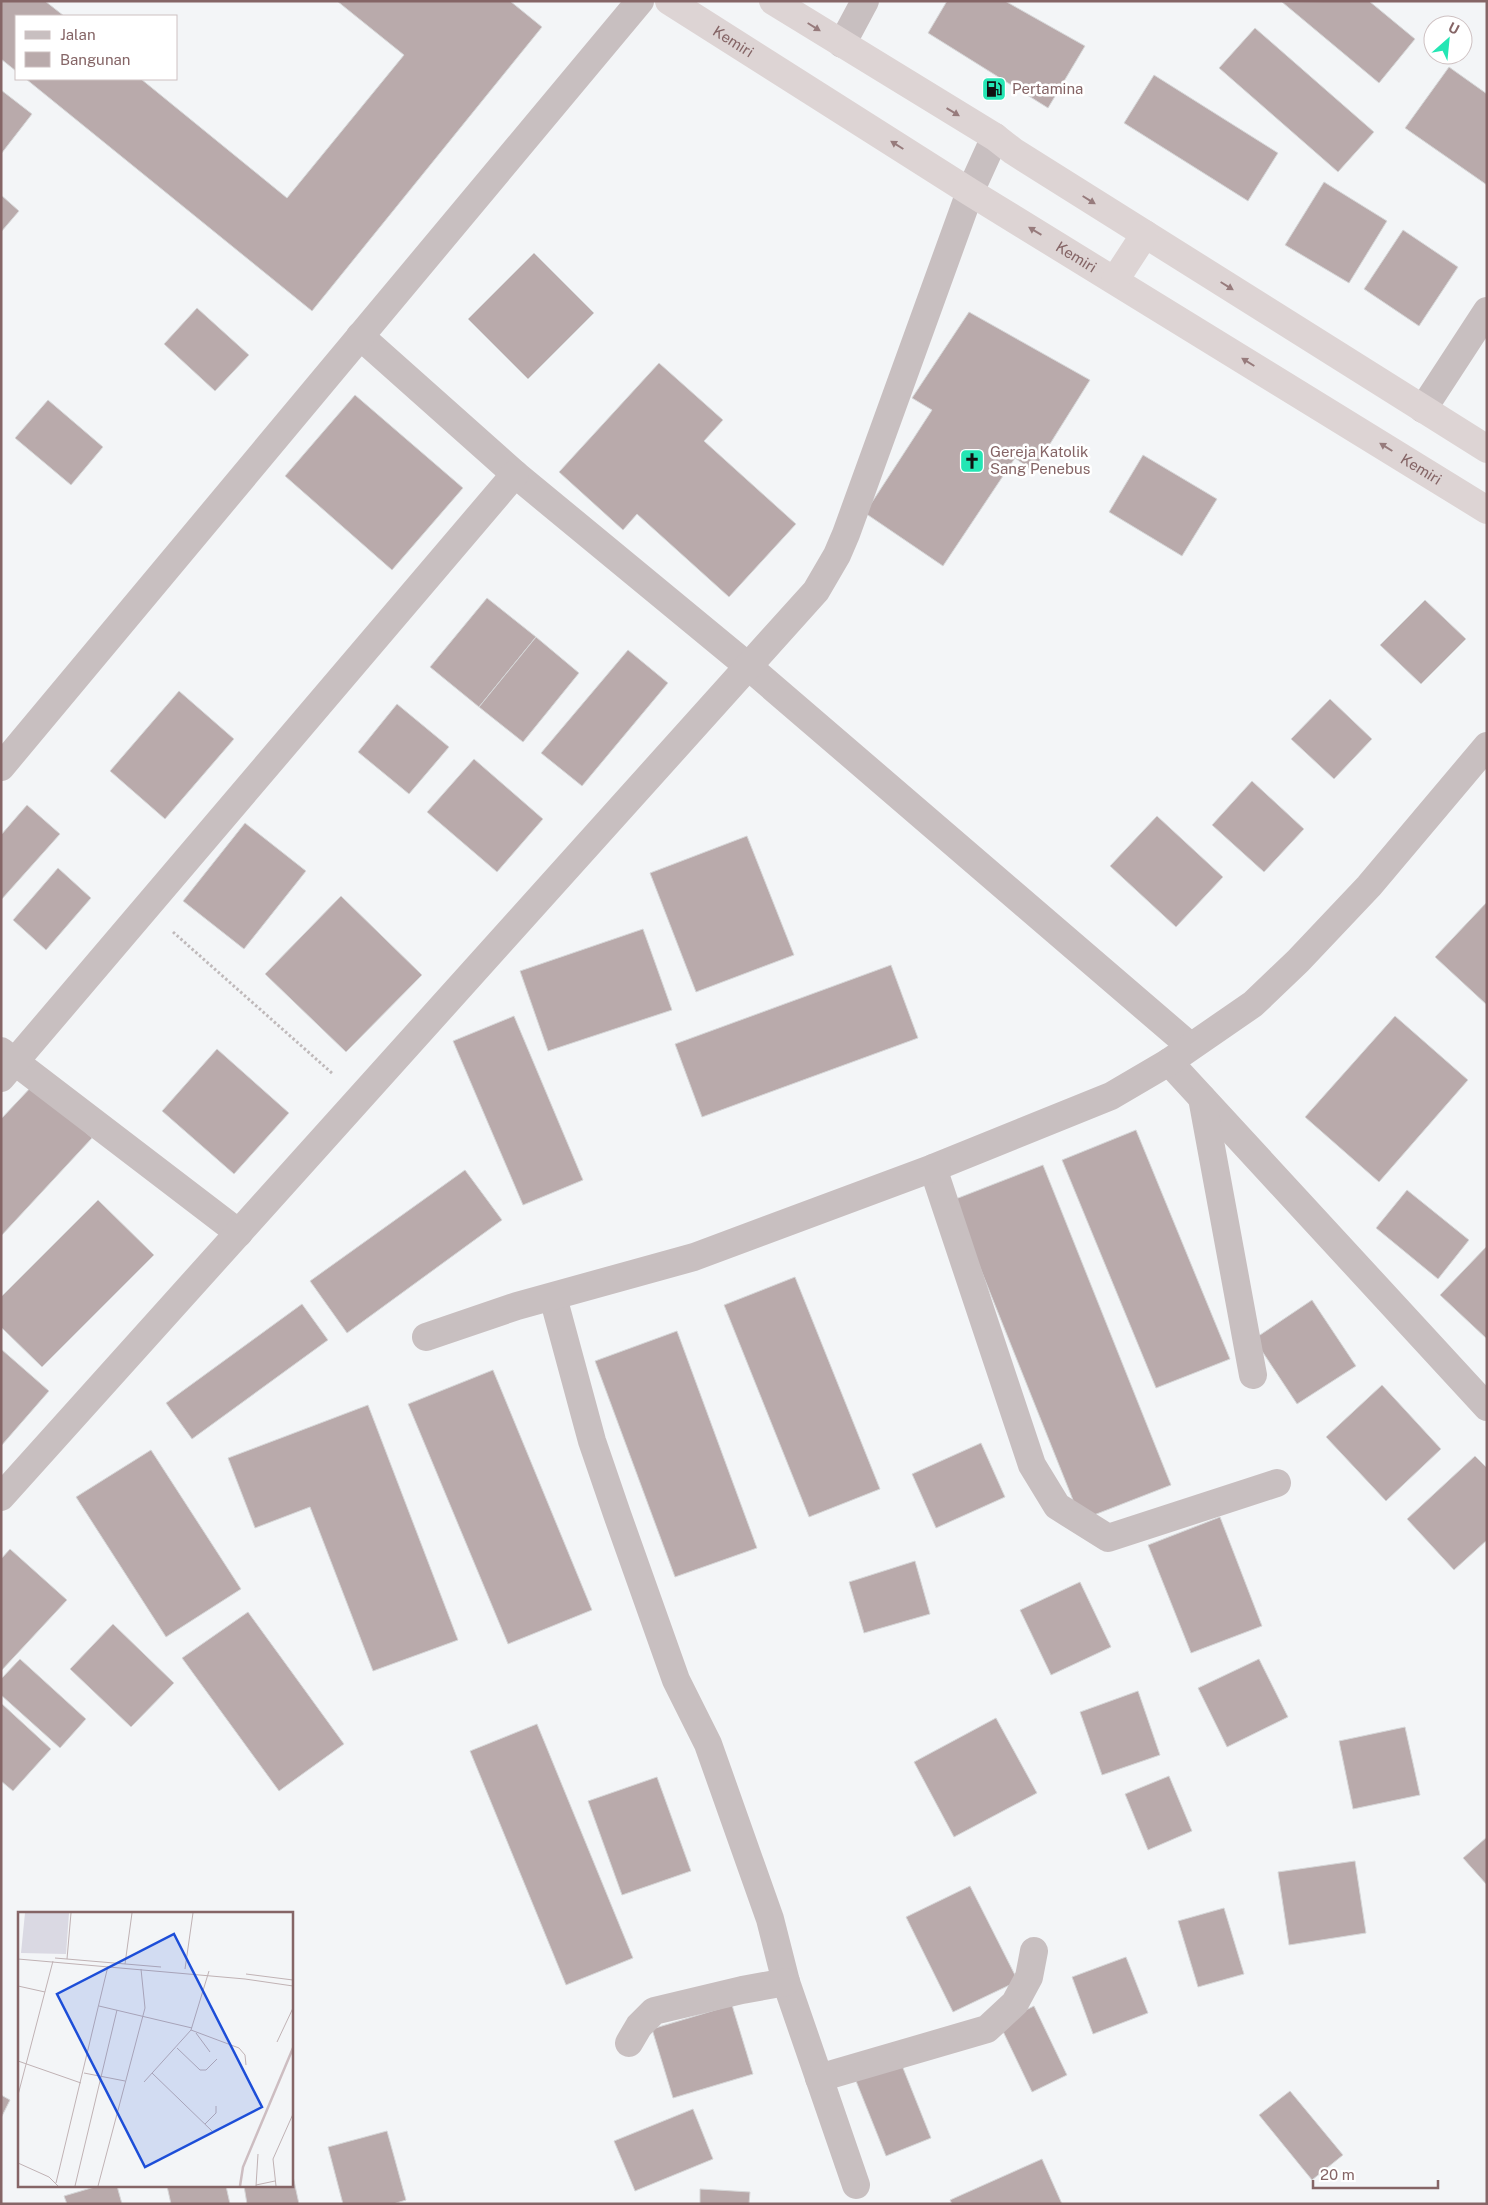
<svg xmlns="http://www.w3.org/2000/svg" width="1488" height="2205" font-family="'Public Sans',sans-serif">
  <rect width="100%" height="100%" fill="#f3f5f7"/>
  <g fill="#b9aaab" stroke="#d6d7d8">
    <path d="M1,1H45L64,16H16V71L1,59Z"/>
    <path d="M337,1H510L542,27L312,311L26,79H141L287,198L404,55Z"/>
    <path d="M947,1H1005L1085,46L1048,108L928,33Z"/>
    <path d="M1369,1L1415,39L1379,83L1282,2Z"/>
    <path d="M1255,28L1374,132L1338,172L1219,68Z"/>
    <path d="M1449,67L1487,94V185L1405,128Z"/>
    <path d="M1154,75L1278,153L1248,201L1124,123Z"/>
    <path d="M1,90L32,114L1,154Z"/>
    <path d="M1324,182L1387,221L1349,283L1285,245Z"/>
    <path d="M1,195L19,211L1,232Z"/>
    <path d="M1403,230L1458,267L1419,326L1364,289Z"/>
    <path d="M534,253L594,313L528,379L468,319Z"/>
    <path d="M197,308L249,355L215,391L164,344Z"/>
    <path d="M969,312L1090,380L1033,471L1015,458L943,566L865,513L932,410L912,398Z"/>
    <path d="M659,363L723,420L704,441L796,524L729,597L637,514L623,530L559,472Z"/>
    <path d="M355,395L463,488L392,570L285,476Z"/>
    <path d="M48,400L103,447L71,485L15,438Z"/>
    <path d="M1143,455L1217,499L1182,556L1109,512Z"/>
    <path d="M487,598L536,637L479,707L430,667Z"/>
    <path d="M1425,600L1466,639L1421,684L1380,645Z"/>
    <path d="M536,637L579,673L523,742L479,707Z"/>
    <path d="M628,650L668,683L582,786L541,753Z"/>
    <path d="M179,691L234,739L165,819L110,771Z"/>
    <path d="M1330,699L1372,739L1334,779L1291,739Z"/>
    <path d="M397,704L449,747L409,794L358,752Z"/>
    <path d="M474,759L543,819L497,872L427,812Z"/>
    <path d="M1252,781L1304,829L1264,872L1212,825Z"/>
    <path d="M27,805L60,834L1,900V835Z"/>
    <path d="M1157,816L1223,877L1176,927L1110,866Z"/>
    <path d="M245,823L306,871L244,949L183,901Z"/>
    <path d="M747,836L794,955L696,992L650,873Z"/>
    <path d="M58,868L91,898L46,950L13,920Z"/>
    <path d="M341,896L422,975L346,1052L265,974Z"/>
    <path d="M1487,902V1005L1435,957Z"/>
    <path d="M643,929L672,1010L548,1051L520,971Z"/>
    <path d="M891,965L918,1038L702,1117L675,1044Z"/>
    <path d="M514,1016L583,1180L523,1205L453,1041Z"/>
    <path d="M1395,1016L1468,1080L1379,1182L1305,1117Z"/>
    <path d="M217,1049L289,1113L234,1174L162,1111Z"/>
    <path d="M34,1084L92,1138L1,1236V1119Z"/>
    <path d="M1136,1130L1230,1359L1156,1388L1062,1160Z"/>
    <path d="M1043,1165L1171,1485L1081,1520L953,1200Z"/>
    <path d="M465,1170L502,1220L347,1333L310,1281Z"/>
    <path d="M1407,1190L1469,1240L1438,1279L1376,1228Z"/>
    <path d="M98,1200L154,1255L42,1367L1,1327V1297Z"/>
    <path d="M1487,1246V1339L1440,1295Z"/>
    <path d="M795,1277L880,1489L809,1517L724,1305Z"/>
    <path d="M1312,1300L1356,1366L1297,1404L1254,1339Z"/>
    <path d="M302,1304L328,1340L192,1439L166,1403Z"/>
    <path d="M677,1331L757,1548L675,1577L595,1361Z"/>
    <path d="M1,1349L49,1391L1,1446Z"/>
    <path d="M493,1370L592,1610L508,1644L408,1404Z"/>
    <path d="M1382,1385L1441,1449L1386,1501L1326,1437Z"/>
    <path d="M368,1405L458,1640L373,1671L310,1507L255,1528L228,1458Z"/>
    <path d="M981,1443L1005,1497L936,1528L912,1474Z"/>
    <path d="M151,1450L241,1589L166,1637L76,1497Z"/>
    <path d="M1475,1456L1487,1468V1540L1454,1570L1407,1519Z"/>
    <path d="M1220,1517L1262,1626L1191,1653L1148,1545Z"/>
    <path d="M10,1549L67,1600L1,1671V1559Z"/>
    <path d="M915,1561L930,1614L864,1633L849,1582Z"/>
    <path d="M1080,1582L1111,1647L1051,1675L1020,1610Z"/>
    <path d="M248,1612L344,1744L279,1791L182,1658Z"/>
    <path d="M113,1624L174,1683L131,1727L70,1669Z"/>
    <path d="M20,1659L86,1719L60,1748L1,1695V1679Z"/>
    <path d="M1259,1659L1288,1717L1227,1747L1198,1688Z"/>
    <path d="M1138,1691L1160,1755L1102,1775L1080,1712Z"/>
    <path d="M1,1703L51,1749L13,1791L1,1781Z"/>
    <path d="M996,1718L1037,1793L954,1837L914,1762Z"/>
    <path d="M537,1724L633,1958L566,1985L470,1751Z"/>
    <path d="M1405,1727L1420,1795L1353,1809L1339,1741Z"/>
    <path d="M1169,1776L1192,1831L1148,1850L1125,1794Z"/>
    <path d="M657,1777L691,1871L622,1895L588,1801Z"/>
    <path d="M1487,1837V1885L1463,1858Z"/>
    <path d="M1355,1861L1366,1933L1289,1945L1278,1872Z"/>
    <path d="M970,1886L1018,1981L953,2012L906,1917Z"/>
    <path d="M1224,1908L1244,1974L1198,1987L1178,1921Z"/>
    <path d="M1126,1957L1148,2013L1093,2034L1072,1977Z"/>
    <path d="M732,2005L753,2074L673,2098L652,2029Z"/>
    <path d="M1034,2006L1067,2075L1032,2092L999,2023Z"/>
    <path d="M901,2063L931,2138L886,2156L856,2081Z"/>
    <path d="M1290,2091L1343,2155L1312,2180L1259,2115Z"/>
    <path d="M1,2095L10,2100L1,2118Z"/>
    <path d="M693,2109L713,2159L635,2191L614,2141Z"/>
    <path d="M387,2131L406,2200L393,2204H343L328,2147Z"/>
    <path d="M1042,2159L1062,2204H952L950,2200Z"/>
    <path d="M291,2167L299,2204H247L244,2186H291Z"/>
    <path d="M98,2186H117L122,2204H67L64,2196Z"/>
    <path d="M167,2186H226L230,2204H171Z"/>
    <path d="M700,2189L750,2192L749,2204H700Z"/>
  </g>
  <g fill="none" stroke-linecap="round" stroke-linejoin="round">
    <path stroke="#bfb9ba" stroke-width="3" stroke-dasharray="2.5 2.5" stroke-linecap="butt" d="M173,932L333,1074"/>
    <g stroke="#c8bfc0" stroke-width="28">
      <path d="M842,44L865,1"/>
      <path d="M360,336L515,474L749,667L1190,1046"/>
      <path d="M1423,409L1487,311"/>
      <path d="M1,767L640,1"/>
      <path d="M1,1051L239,1233"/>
      <path d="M1169,1062L1487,1407"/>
      <path d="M1,1078L515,474"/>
      <path d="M1202,1098L1253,1375"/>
      <path d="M933,1168L1032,1465L1057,1506L1108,1538L1277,1483"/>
      <path d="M553,1297L592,1441L617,1514L676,1680L708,1744L770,1919L786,1982L856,2185"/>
      <path d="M426,1337L517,1306L694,1257L933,1168L1111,1096L1169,1062L1253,1004L1298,961L1369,886L1487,746"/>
      <path d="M1,1497L816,591L837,555L846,534L970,192L995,137"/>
      <path d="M629,2043L639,2026L654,2011L742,1990L786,1982"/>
      <path d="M819,2078L987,2029L1015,2003L1029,1977L1034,1951"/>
    </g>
    <g stroke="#ddd4d4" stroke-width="28">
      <path id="s1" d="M669,1L970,192L1487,510"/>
      <path d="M773,1L995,137L1013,151L1487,449"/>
      <path d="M1115,280L1145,234"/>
    </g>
  </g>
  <defs><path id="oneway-solid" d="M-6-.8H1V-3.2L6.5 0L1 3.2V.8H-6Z" transform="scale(1.25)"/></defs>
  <g fill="#977b7c">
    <use href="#oneway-solid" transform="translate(814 27) rotate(32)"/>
    <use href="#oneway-solid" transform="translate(953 112) rotate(31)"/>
    <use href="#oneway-solid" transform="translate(897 145) rotate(-148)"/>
    <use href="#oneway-solid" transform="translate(1089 200) rotate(32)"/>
    <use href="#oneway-solid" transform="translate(1035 231) rotate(-149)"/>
    <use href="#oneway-solid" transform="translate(1227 286) rotate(32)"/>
    <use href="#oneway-solid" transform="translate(1248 362) rotate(-148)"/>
    <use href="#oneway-solid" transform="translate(1386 447) rotate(-148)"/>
  </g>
  <defs>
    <symbol id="fuel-square" viewBox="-11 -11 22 22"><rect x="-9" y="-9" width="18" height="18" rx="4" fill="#24e6b4" stroke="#fff"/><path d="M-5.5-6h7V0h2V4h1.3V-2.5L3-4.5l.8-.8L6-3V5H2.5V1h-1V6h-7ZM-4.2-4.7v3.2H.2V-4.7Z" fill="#111"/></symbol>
    <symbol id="church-square" viewBox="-11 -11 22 22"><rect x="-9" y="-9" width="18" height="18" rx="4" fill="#24e6b4" stroke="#fff"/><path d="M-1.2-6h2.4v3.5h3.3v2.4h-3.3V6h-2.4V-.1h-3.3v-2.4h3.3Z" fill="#111"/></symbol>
  </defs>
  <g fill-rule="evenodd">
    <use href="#fuel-square" x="980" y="75" width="28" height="28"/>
    <use href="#church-square" x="958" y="447" width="28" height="28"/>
  </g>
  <g text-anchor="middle" stroke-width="5" stroke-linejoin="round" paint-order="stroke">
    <g font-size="15" fill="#856566" stroke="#fff">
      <text dy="5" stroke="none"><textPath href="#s1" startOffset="76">Kemiri</textPath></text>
      <text dy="5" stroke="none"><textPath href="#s1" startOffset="481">Kemiri</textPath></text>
      <text dy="5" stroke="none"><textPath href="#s1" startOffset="886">Kemiri</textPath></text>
    </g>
    <g font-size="15" fill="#856566" stroke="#fff" text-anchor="start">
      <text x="1012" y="94">Pertamina</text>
      <text x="990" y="457">Gereja Katolik<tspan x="990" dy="17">Sang Penebus</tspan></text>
    </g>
  </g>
  <g transform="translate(18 1912)">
    <rect width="275" height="275" fill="#f3f5f7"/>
    <path d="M7,1H51L48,42L3,41Z" fill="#dad9e3"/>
    <path fill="none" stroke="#cdbdc1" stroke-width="2.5" d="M222,274L225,255L275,136"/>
    <path fill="none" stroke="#c0b2b4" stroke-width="1" d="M37,46L143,55M0,47L227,67L275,74M49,47L53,1M107,52L114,1M167,57L175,1M228,62L275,68M0,74L27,80M81,94L174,116M173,118L221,136L227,143L228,153M178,121L192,140M259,130L275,96M159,136L182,158H188L199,147M0,149L63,171M66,161L107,169M134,161L194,219M126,170L173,118L191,59M0,183L35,49M187,212L198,201V194M0,251L31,265L40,274M38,271L90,54M238,273L257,269M57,274L99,98M80,274L127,96L123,57M238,274L240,242M258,274L255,247L275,202"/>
    <path fill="#1d4ed8" fill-opacity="0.15" stroke="#1d4ed8" stroke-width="2.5" d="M156,22L244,195L127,255L39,82Z"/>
    <rect width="275" height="275" fill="none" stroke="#856566" stroke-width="2.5"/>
  </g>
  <rect width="1488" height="2205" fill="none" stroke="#856566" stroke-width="5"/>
  <rect x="15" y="15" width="162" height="65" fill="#ffffff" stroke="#cec1c2"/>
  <rect x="25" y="31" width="25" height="8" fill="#c8bfc0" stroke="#cec1c2"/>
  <text x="60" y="40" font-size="15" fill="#856566">Jalan</text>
  <rect x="25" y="52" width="25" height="15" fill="#b9aaab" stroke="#cec1c2"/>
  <text x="60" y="65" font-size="15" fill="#856566">Bangunan</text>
  <g transform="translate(1448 40) rotate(27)"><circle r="24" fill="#ffffff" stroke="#cec1c2"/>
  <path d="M0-4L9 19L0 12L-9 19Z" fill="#24e6b4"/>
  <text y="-8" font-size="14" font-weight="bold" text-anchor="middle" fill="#856566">U</text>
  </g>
  <path d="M1313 2180v8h125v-8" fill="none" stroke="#856566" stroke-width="2.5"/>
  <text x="1320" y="2180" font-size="15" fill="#856566" stroke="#ffffff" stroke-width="4" paint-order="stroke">20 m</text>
</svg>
